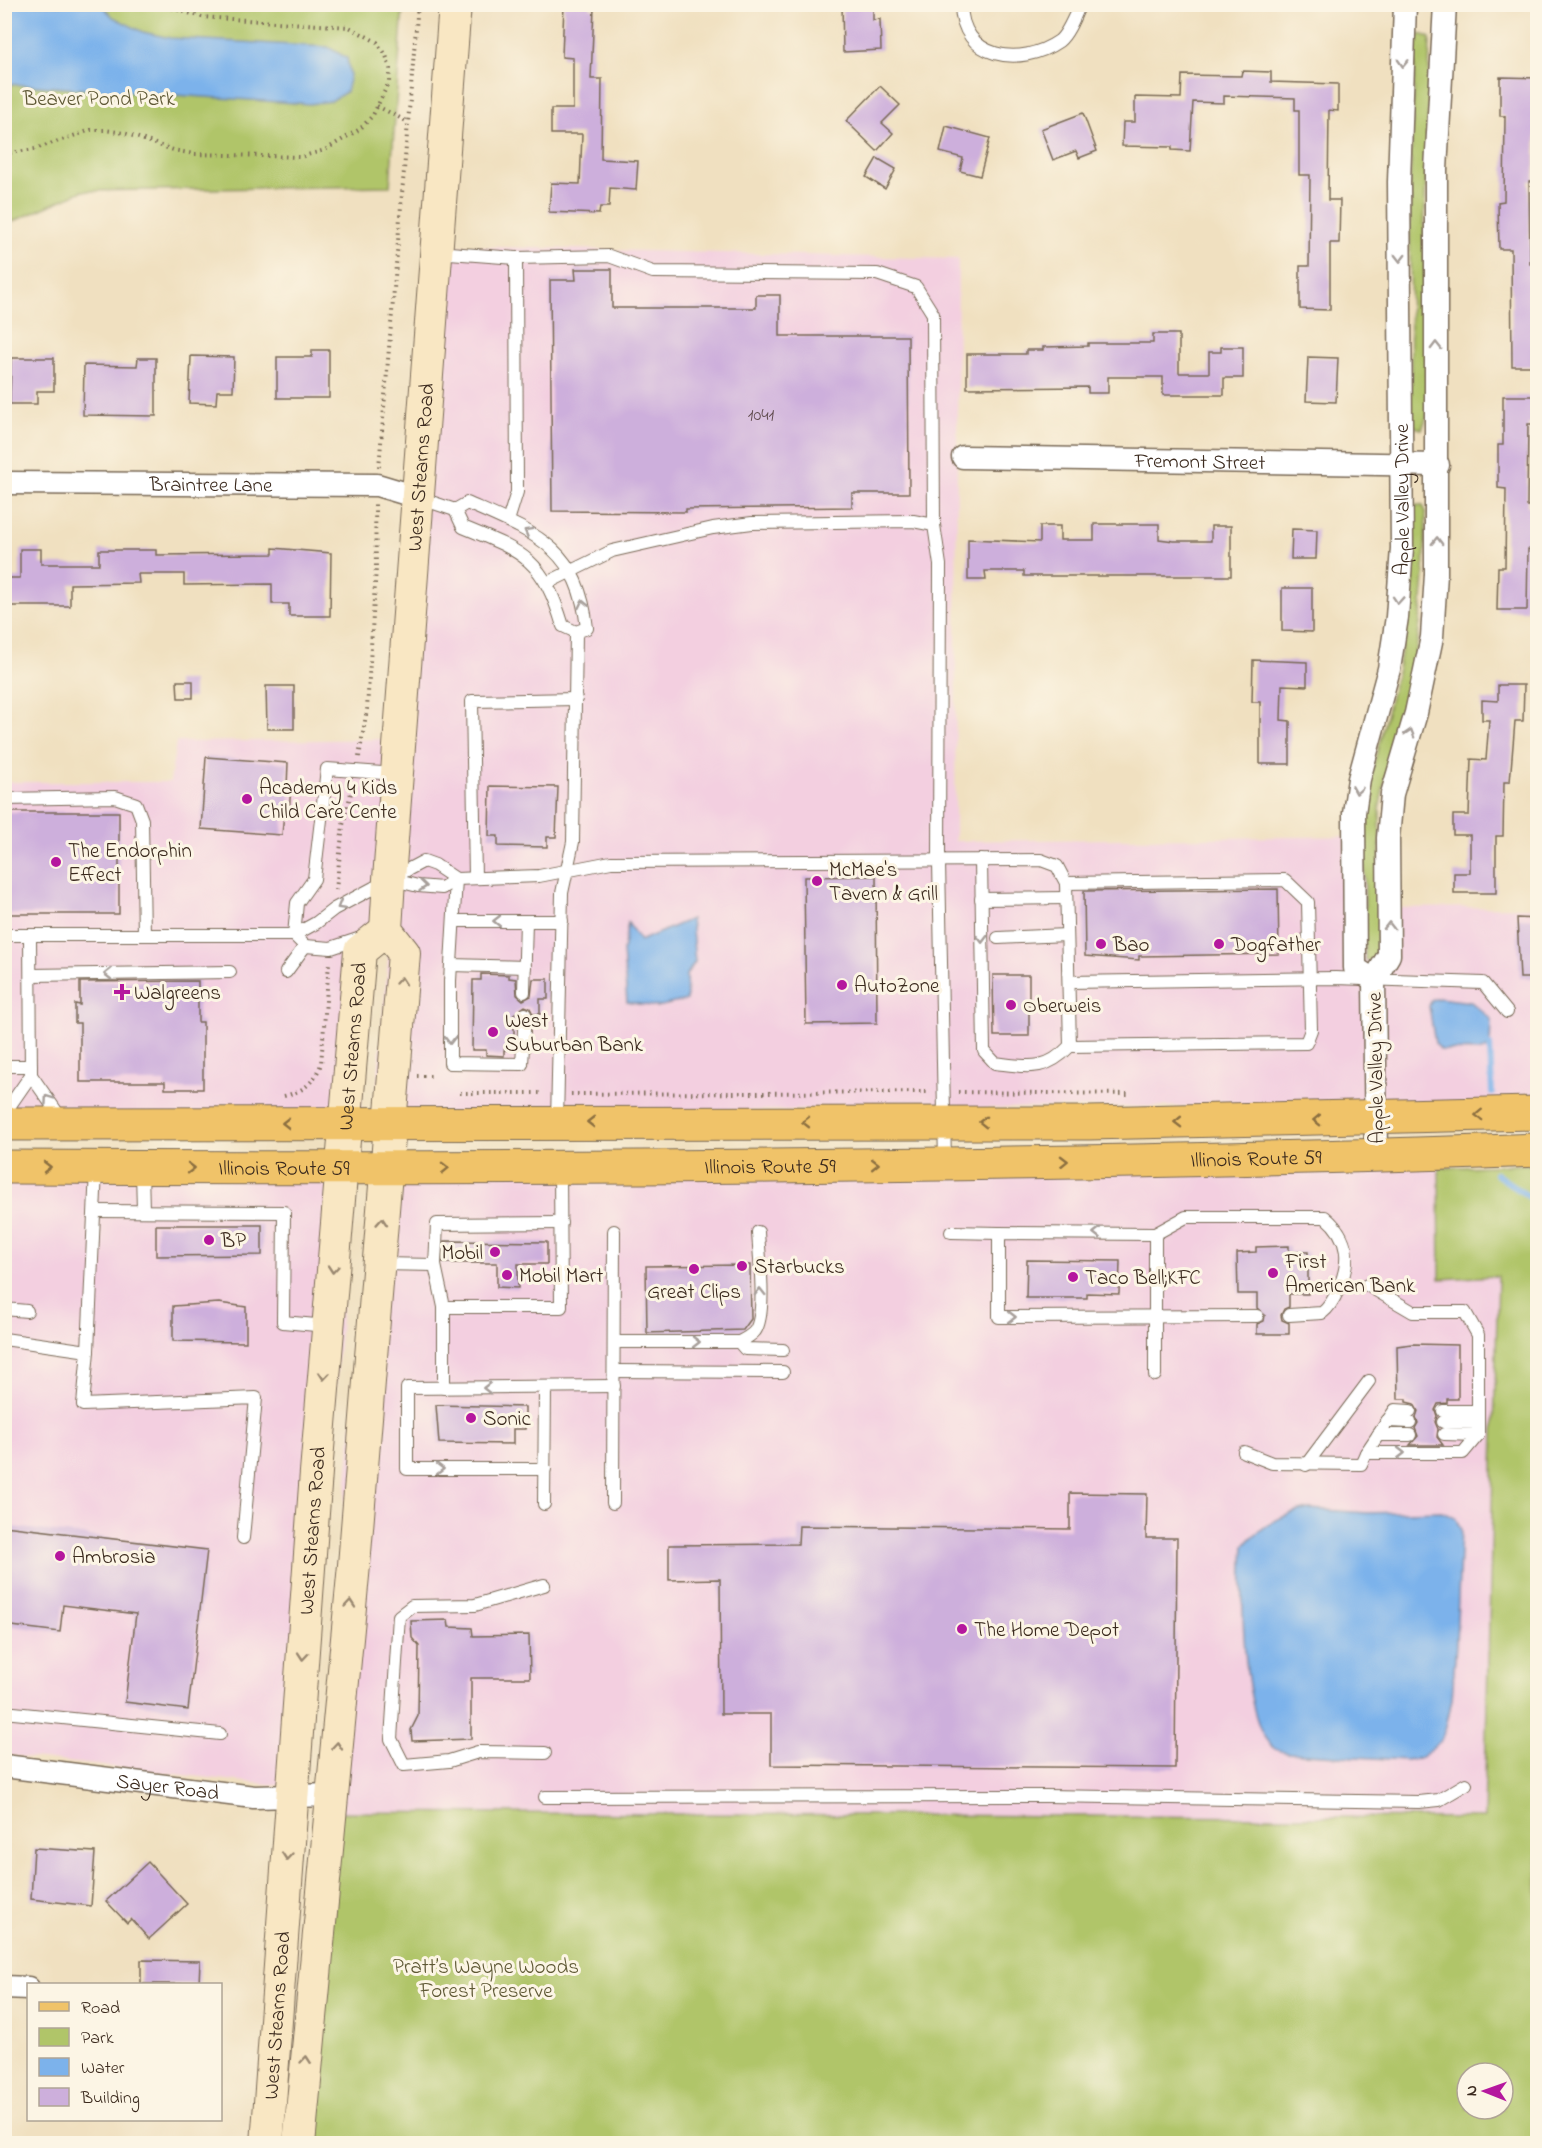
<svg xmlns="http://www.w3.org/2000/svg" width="1542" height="2148" font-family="'Indie Flower',sans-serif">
  <rect width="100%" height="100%" fill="#fcf5e5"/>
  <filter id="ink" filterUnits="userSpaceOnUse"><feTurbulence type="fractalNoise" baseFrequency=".0167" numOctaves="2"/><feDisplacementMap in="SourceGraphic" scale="12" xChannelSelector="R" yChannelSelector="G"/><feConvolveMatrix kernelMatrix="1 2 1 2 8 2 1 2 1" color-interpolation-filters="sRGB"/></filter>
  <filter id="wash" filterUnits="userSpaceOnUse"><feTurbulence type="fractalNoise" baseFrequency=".008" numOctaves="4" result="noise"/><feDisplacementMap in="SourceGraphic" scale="24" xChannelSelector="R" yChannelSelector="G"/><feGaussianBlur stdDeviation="1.35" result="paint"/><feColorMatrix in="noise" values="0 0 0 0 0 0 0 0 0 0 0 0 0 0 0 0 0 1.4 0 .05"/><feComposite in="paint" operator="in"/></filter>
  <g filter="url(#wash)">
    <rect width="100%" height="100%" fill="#f0e0c0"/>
    <g fill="#f3cfe0">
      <path d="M449,246L958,259L955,841L1369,836L1372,908L1537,907V1103L375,1114Z"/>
      <path d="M391,739L360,1116L5,1115V782H170L176,742Z"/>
      <path d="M5,1166H354L301,1788L5,1755Z"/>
      <path d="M1439,1168L1498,1276L1484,1818L317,1812L375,1170Z"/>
    </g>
    <g fill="#b0c569" stroke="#767844" stroke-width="1.5" fill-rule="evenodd">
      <path d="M380,4L403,7L390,186L82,191L5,225V5Z"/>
      <path d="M1421,34L1430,38L1424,235L1427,416L1422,429L1411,426L1410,183L1416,40Z"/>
      <path d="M1417,505L1423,506L1426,512C1425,564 1423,617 1413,668C1404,714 1387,759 1380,806L1379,961L1375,965L1365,960L1364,826L1367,791L1399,665L1409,601L1413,508Z"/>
      <path d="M1537,1164V2143L314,2144L317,1812L1484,1818L1498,1276L1440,1279L1439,1168ZM1467,2073H1503V2109H1467Z"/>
    </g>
    <g fill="#7cb2eb" stroke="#5c6e84" stroke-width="1.5">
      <path d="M5,4L102,5L113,17L143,32L170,38L328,47L347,58L350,75L346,92L331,101L310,104L5,84Z"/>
      <path d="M691,919L695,962L686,975L687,1000L657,1007L627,1002L623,951L628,923L640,941Z"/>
      <path d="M1439,998L1471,1002L1491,1019L1490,1046L1482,1051L1441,1050L1435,1043L1429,1006L1432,1000Z"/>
      <path d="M1309,1509L1367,1513L1442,1511L1455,1517L1461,1530L1456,1643L1452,1699L1446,1727L1441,1740L1431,1750L1420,1758L1406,1760L1288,1753C1284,1752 1278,1751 1275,1749C1240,1725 1241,1586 1244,1546C1261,1526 1283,1514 1309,1509Z"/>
    </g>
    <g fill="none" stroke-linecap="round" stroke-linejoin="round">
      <g stroke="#7cb2eb" stroke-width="6">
        <path d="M1490,1046L1492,1092"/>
        <path d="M1496,1174L1538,1203"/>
      </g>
    </g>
    <g id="blocks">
      <g fill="#cdafdc">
        <path d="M564,4H590V8H594L591,79H602L601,159L638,161L636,190L610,188L609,207H600L599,214L549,212L551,183L580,184L582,134H551V109H573V58L562,57Z"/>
        <path d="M850,4H873V20L880,19L881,50L843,52L842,5Z"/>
        <path d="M1242,71L1271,72V82L1338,84V111L1329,110L1328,200H1340L1339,243H1330V310L1300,309V266H1309L1310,175H1299V110H1295V98L1224,96V103L1193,102L1190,151L1172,150V147L1122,146L1123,122H1135V97L1181,98L1182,75L1241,76Z"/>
        <path d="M1500,77L1538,78L1534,181H1529L1530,264H1538V366H1512L1511,249H1499L1498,202L1504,201L1505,116H1500Z"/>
        <path d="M880,86L900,105L882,123L893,133L877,151L846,121Z"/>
        <path d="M1083,113L1097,151L1079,158L1076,151L1053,160L1041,129Z"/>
        <path d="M946,126L990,138L980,176L960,171L963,158L940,152Z"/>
        <path d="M877,158L896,169L885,189L866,177Z"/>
        <path d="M575,269H612V308H756V295H780V336H908L909,493H852V507L686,509V512L552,511L550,280H576Z"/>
        <path d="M1153,334H1179V373H1209V352H1221V347H1243V378H1224V395H1163V377H1108V393H1088V387L967,388V354H1026V350H1043V347L1088,346V343H1153Z"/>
        <path d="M312,350H329V398H277V357H312Z"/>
        <path d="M191,356L234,357L233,391H217L216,404L189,403Z"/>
        <path d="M1308,357L1338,358L1336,402L1306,401Z"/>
        <path d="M11,358H54V391H37V404H10Z"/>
        <path d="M138,358H156V416L83,415L84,365L137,366Z"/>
        <path d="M1503,396H1538V424H1528L1527,506H1535V550L1528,549L1527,610H1497L1498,567H1505L1506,489L1498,488V445H1503Z"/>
        <path d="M1094,524H1159V539L1174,541H1211V526H1231V576H1024V571H985L986,580H968V539L1040,542V526H1060V540H1094Z"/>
        <path d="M1292,529L1317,530L1316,559H1291Z"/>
        <path d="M273,548L331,553L330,616H289V604H272V584L184,585V574H138L139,583L70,584V606H4V578H20V549H41V564H99V550H156V555L273,554Z"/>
        <path d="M1282,588H1312V632L1282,631Z"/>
        <path d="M1253,660L1307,662V686L1282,685L1281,720L1290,721V764H1260V702H1252Z"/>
        <path d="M177,681H193V698H178Z"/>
        <path d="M1498,685H1524L1523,721H1515L1510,782H1504L1503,836H1496V893H1454V873H1470V835H1453V815H1469L1471,759L1486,760L1489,720H1482V700L1498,701Z"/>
        <path d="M266,686H294V729H267Z"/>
        <path d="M206,757L288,763L287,787H291L289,812H284L282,835L201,829Z"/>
        <path d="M490,786L558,787L556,837H547V847L498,846V836H489Z"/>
        <rect x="4" y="812" width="115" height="102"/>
        <path d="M876,876L877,1023L806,1024L804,877Z"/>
        <path d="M1278,889L1279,954L1139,956V960L1085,956L1084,891Z"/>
        <path d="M1517,918L1538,919V978H1520Z"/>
        <path d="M481,974L509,975V978L516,979L517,995L523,1000L531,996L533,979H548V999H540V1014H533L530,1008L525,1006L514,1014V1050H504V1056L486,1055V1050H472L473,980H481Z"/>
        <path d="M993,975H1029V1036H994Z"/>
        <path d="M198,981V1022H203V1089H165V1082H80V1023H75V1004L80,1005V982Z"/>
        <path d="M156,1225H262V1255L156,1256Z"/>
        <path d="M444,1241L547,1242V1264H518V1288L497,1287V1263H443Z"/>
        <path d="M1289,1246V1252H1308V1294H1289V1307L1284,1309L1281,1315L1282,1320L1289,1323V1334H1257V1324L1264,1321L1265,1315L1257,1308V1294H1238L1237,1253L1256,1252V1247Z"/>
        <path d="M1027,1260L1120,1261L1119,1294L1087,1293V1298H1026Z"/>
        <path d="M750,1265L751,1319L743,1330L647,1333L646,1266Z"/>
        <path d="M219,1303L246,1307V1342L173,1341V1306Z"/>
        <path d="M1412,1344L1458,1345V1399H1447V1403L1438,1404L1435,1410L1437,1416L1435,1422L1438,1429L1437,1437L1443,1445H1410L1418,1436L1415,1428L1418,1423L1416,1417L1418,1411L1414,1404L1406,1402V1399H1398L1397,1346Z"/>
        <path d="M436,1405L525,1407V1429H513V1444L439,1443Z"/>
        <path d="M1070,1493L1147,1494L1146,1538H1177L1175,1768L771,1765V1714H721L720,1579L669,1580V1545L798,1544L799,1526L1070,1529Z"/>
        <path d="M4,1526L207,1550L188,1710L125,1702L136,1614L63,1605L60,1632L4,1625Z"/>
        <path d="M448,1620L449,1627L472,1628L473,1636L529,1635L530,1678H471V1739L412,1741L411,1730L418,1716L419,1646L412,1638L411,1621Z"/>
        <path d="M34,1848L95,1852L91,1906L31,1899Z"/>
        <path d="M148,1862L187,1904L149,1939L131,1919L127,1923L106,1901Z"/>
        <path d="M141,1960L200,1961L199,1984H141Z"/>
      </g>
    </g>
  </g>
  <g filter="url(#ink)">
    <use href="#blocks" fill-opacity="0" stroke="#7a6a57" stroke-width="1.5"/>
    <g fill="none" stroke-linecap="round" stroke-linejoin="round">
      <defs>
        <g id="service">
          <path d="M961,4C961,59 1020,68 1059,41C1068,34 1075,15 1080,4"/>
          <path d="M436,252L516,258L609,256L653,272L877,274L916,287L933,314L934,525"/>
          <path d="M419,498L455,510L463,527C524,552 543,559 563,626L576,632L587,628C578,547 535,533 467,503L455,510"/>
          <path d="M508,521L517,492L516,258"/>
          <path d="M547,583L612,551L713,528L752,523L913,521L934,525L940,565L939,862L945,1163"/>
          <path d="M4,799L115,797L136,804L142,820L144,935"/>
          <path d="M981,860L984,1051L995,1063C1029,1067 1045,1072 1070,1046"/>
          <path d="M475,878L472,701L576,699"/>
          <path d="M390,879L418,886L442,888L456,879L539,876L611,862L1041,860L1057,866L1066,883L1070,1046L1306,1043L1311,1030L1308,902L1285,880L1066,883"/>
          <path d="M456,879L450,981V1063L522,1064L525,1014"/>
          <path d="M981,899L1066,898"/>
          <path d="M454,921H526L524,992"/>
          <path d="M526,921H562"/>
          <path d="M4,935H294L316,923L334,909L424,861L435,865L456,879"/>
          <path d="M294,935L297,903L314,879L327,769L396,774"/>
          <path d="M294,935L305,946L331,948L361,938"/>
          <path d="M998,938L1067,935"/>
          <path d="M451,965L525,967"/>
          <path d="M286,972L305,946"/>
          <path d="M31,975L230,972"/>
          <path d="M1069,982L1335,978L1483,983L1507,1012"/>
          <path d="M4,1066H31"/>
          <path d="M31,1075L63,1121"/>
          <path d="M4,1114L31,1075L30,935"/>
          <path d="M557,1122L562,893L573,842L576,632"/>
          <path d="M142,1170L143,1211"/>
          <path d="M95,1211L284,1212L283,1322L327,1326"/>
          <path d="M951,1232L999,1233"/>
          <path d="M380,1264L435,1265"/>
          <path d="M444,1307H561L560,1170"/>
          <path d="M4,1309L27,1311"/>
          <path d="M1257,1316L999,1317V1233L1155,1234L1186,1217H1325C1350,1238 1351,1262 1338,1290C1334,1299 1330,1307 1322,1313L1289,1315"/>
          <path d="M4,1339L88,1351L96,1169"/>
          <path d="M614,1342H739C745,1339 751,1336 755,1331C767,1313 759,1254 758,1232"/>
          <path d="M739,1342L745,1349L783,1350"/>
          <path d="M88,1351L83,1405L256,1398L243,1538"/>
          <path d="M614,1371L783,1372"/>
          <path d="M1155,1375V1234"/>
          <path d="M444,1388V1307L435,1265L437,1224L561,1223"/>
          <path d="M1443,1411H1477"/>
          <path d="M1387,1421L1410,1422"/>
          <path d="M1443,1422L1478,1423"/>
          <path d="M1444,1434L1478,1435"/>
          <path d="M1378,1435H1410"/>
          <path d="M1244,1452L1272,1463L1361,1464L1366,1453H1463L1478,1435V1335L1465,1312H1413L1367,1285"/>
          <path d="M1366,1453L1395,1410L1410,1411"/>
          <path d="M1306,1465L1369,1381"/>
          <path d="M545,1469H407V1388L614,1386"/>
          <path d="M613,1503L614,1231"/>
          <path d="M544,1504L545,1388"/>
          <path d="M544,1585L475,1605L412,1606L399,1616L391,1739L404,1765L449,1761L478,1752L545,1753"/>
          <path d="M4,1712L220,1734"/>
          <path d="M545,1797L1046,1796L1419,1802L1439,1800L1466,1784"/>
        </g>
        <g id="minor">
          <path id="s1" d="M963,457L1438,465"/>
          <path id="s2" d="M4,483L377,485L417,497"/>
          <path id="s3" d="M1374,980L1355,968L1354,813L1359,779L1389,669L1397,617L1402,548L1399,182L1405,4"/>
          <path d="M1376,1156L1374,980L1389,955L1388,838L1392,794L1416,713L1432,637L1436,574V170L1445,4"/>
          <path id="s4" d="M4,1766L254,1797L333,1795"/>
          <path d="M4,1987L28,1988"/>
        </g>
        <g id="secondary">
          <path id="s5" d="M267,2144L316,1472L360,951L386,930"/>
          <path id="s6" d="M299,2144L354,1565L404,953L386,930L389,879L455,4"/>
        </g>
        <g id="primary">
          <path d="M4,1124L1089,1123L1538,1113"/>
          <path id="s7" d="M4,1167C516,1169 1027,1168 1538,1150"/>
        </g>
      </defs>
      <use href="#service" stroke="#7a6a57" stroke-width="14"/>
      <use href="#minor" stroke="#7a6a57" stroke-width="25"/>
      <use href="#secondary" stroke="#7a6a57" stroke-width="34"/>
      <use href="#primary" stroke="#7a6a57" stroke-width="35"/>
      <g stroke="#7a6a57" stroke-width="4" stroke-dasharray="1.5 4.5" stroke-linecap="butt">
        <path d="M377,106L408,122"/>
        <path d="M4,154L35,149L91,130H105L124,133L173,150L194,154L300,157L325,150L360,129L373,115L389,82L390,69L386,55L377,42L349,27L202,17L158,4"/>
        <path d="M379,467L418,4"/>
        <path d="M359,757L367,709L376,568L375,504"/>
        <path d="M336,890L343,825L353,785"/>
        <path d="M417,1076H431"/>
        <path d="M958,1092L1131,1094"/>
        <path d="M460,1093H543"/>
        <path d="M571,1094L930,1092"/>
        <path d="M284,1096C304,1091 314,1083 321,1064L329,963"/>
      </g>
      <use href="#service" stroke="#fff" stroke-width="12"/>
      <use href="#minor" stroke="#fff" stroke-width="22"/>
      <use href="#secondary" stroke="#f9e7c3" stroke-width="32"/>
      <use href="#primary" stroke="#f0c369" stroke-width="33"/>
    </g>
    <defs><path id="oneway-chevron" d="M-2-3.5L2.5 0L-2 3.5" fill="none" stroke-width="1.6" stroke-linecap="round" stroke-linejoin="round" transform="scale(1.5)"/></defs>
    <g stroke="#a79f9a">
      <use href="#oneway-chevron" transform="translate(1403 63) rotate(92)"/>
      <use href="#oneway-chevron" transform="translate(1400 258) rotate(90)"/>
      <use href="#oneway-chevron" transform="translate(1436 346) rotate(-91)"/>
      <use href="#oneway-chevron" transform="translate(528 532) rotate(-151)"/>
      <use href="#oneway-chevron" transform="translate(1437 541) rotate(-89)"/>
      <use href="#oneway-chevron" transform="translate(1398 600) rotate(94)"/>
      <use href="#oneway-chevron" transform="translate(583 604) rotate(-102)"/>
      <use href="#oneway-chevron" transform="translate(1410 733) rotate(-73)"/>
      <use href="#oneway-chevron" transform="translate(1357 790) rotate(99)"/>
      <use href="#oneway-chevron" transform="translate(423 886) rotate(6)"/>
      <use href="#oneway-chevron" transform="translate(341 906) rotate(149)"/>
      <use href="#oneway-chevron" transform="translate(497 921) rotate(180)"/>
      <use href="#oneway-chevron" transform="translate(1389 926) rotate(-90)"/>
      <use href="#oneway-chevron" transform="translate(982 939) rotate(89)"/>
      <use href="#oneway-chevron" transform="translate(108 974) rotate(179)"/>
      <use href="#oneway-chevron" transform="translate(450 1040) rotate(90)"/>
      <use href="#oneway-chevron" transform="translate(48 1099) rotate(-125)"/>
      <use href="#oneway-chevron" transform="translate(1097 1233) rotate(-180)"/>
      <use href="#oneway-chevron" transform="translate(760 1292) rotate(-91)"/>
      <use href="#oneway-chevron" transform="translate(1012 1317)"/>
      <use href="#oneway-chevron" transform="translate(696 1342)"/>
      <use href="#oneway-chevron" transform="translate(487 1388) rotate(-180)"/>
      <use href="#oneway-chevron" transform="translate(1401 1453)"/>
      <use href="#oneway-chevron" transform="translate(440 1469)"/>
    </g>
    <g stroke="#9a8870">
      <use href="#oneway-chevron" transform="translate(401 981) rotate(-85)"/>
      <use href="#oneway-chevron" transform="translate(382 1222) rotate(-86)"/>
      <use href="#oneway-chevron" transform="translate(333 1269) rotate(95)"/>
      <use href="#oneway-chevron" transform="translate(324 1376) rotate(95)"/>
      <use href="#oneway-chevron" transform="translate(350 1604) rotate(-85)"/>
      <use href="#oneway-chevron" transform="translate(303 1656) rotate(95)"/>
      <use href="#oneway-chevron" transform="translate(337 1746) rotate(-85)"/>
      <use href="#oneway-chevron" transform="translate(287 1856) rotate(95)"/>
      <use href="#oneway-chevron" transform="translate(306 2060) rotate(-85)"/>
    </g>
    <g stroke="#8c6f40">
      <use href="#oneway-chevron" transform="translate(1479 1115) rotate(178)"/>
      <use href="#oneway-chevron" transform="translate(1317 1120) rotate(179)"/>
      <use href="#oneway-chevron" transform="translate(591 1122) rotate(180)"/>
      <use href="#oneway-chevron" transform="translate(806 1122) rotate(180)"/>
      <use href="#oneway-chevron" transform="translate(983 1122) rotate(-179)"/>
      <use href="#oneway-chevron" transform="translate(1178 1122) rotate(179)"/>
      <use href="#oneway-chevron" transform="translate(286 1123) rotate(-180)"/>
      <use href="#oneway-chevron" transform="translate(1064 1161) rotate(-1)"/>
      <use href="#oneway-chevron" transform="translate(875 1164) rotate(-1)"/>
      <use href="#oneway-chevron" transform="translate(47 1167)"/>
      <use href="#oneway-chevron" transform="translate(191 1168)"/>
      <use href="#oneway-chevron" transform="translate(445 1168) rotate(-1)"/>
    </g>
  </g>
  <g fill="#b5179e" stroke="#fcf5e5" stroke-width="2">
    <circle cx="247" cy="799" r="6"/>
    <circle cx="56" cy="862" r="6"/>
    <circle cx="817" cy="881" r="6"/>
    <circle cx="1101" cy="944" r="6"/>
    <circle cx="1219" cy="944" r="6"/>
    <circle cx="842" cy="985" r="6"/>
    <path d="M119 983h6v6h6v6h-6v6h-6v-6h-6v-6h6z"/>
    <circle cx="1011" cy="1005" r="6"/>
    <circle cx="493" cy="1032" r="6"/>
    <circle cx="209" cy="1240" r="6"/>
    <circle cx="495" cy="1252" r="6"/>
    <circle cx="742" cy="1266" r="6"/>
    <circle cx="694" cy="1269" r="6"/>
    <circle cx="1273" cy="1273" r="6"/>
    <circle cx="507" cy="1275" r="6"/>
    <circle cx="1073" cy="1277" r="6"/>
    <circle cx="471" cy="1418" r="6"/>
    <circle cx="60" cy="1556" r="6"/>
    <circle cx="962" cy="1629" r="6"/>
  </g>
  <g text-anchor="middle" stroke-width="6" stroke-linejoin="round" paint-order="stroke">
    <g font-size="18" fill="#604b4e">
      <text x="761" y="420">1041</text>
    </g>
    <g font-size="21" fill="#5e5834" stroke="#fcf5e5">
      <text x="99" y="105">Beaver Pond Park</text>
      <text x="486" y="1973">Pratt’s Wayne Woods<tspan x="486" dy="24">Forest Preserve</tspan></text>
    </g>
    <g font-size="21" fill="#3b2a1e" stroke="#fcf5e5">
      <text dy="7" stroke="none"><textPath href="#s1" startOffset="237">Fremont Street</textPath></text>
      <text dy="7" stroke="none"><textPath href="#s6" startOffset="1689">West Stearns Road</textPath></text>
      <text dy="7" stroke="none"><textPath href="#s2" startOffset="207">Braintree Lane</textPath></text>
      <text dy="7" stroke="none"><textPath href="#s3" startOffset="496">Apple Valley Drive</textPath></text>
      <text dy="7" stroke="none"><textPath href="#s5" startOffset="1101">West Stearns Road</textPath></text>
      <text transform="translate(1375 1068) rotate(-91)" y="7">Apple Valley Drive</text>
      <text dy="7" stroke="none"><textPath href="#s7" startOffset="1252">Illinois Route 59</textPath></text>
      <text dy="7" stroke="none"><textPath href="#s7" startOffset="766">Illinois Route 59</textPath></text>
      <text dy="7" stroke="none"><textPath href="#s7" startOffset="280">Illinois Route 59</textPath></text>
      <text dy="7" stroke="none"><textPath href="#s5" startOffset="615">West Stearns Road</textPath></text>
      <text dy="7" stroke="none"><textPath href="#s4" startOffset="165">Sayer Road</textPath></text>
      <text dy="7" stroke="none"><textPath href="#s5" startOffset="129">West Stearns Road</textPath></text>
    </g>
    <g font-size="21" fill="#3b2a1e" stroke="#fcf5e5" text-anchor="start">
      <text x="259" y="794">Academy 4 Kids<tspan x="259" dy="24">Child Care Cente</tspan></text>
      <text x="68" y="857">The Endorphin<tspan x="68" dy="24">Effect</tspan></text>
      <text x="829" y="876">McMae's<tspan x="829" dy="24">Tavern &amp; Grill</tspan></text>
      <text x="1113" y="951">Bao</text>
      <text x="1231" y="951">Dogfather</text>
      <text x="854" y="992">AutoZone</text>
      <text x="134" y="999">Walgreens</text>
      <text x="1023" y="1012">Oberweis</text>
      <text x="505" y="1027">West<tspan x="505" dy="24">Suburban Bank</tspan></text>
      <text x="221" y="1247">BP</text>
      <text x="483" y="1259" text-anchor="end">Mobil</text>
      <text x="1285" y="1268">First<tspan x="1285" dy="24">American Bank</tspan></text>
      <text x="754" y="1273">Starbucks</text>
      <text x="519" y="1282">Mobil Mart</text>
      <text x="1085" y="1284">Taco Bell;KFC</text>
      <text x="694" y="1298" text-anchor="middle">Great Clips</text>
      <text x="483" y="1425">Sonic</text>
      <text x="72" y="1563">Ambrosia</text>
      <text x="974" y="1636">The Home Depot</text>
    </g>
  </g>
  <rect width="1542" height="2148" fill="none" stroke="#fcf5e5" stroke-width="24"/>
  <rect x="27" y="1983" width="195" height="138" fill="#fcf5e5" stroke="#afa495" stroke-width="1.5"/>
  <rect x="39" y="2002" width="30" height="9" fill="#f0c369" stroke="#afa495" stroke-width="1.5"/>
  <text x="81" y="2013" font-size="18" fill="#3b2a1e">Road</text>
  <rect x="39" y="2028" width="30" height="18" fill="#b0c569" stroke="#afa495" stroke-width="1.5"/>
  <text x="81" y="2043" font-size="18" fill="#3b2a1e">Park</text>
  <rect x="39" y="2058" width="30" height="18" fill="#7cb2eb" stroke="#afa495" stroke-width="1.5"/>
  <text x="81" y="2073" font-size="18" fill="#3b2a1e">Water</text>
  <rect x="39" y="2088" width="30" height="18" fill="#cdafdc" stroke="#afa495" stroke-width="1.5"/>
  <text x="81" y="2103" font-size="18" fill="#3b2a1e">Building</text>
  <g transform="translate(1485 2091) rotate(271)"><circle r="28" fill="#fcf5e5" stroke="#afa495" stroke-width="1.5"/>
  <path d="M0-4.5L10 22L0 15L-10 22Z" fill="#b5179e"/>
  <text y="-9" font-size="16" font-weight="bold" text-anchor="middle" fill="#3b2a1e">N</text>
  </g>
</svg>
